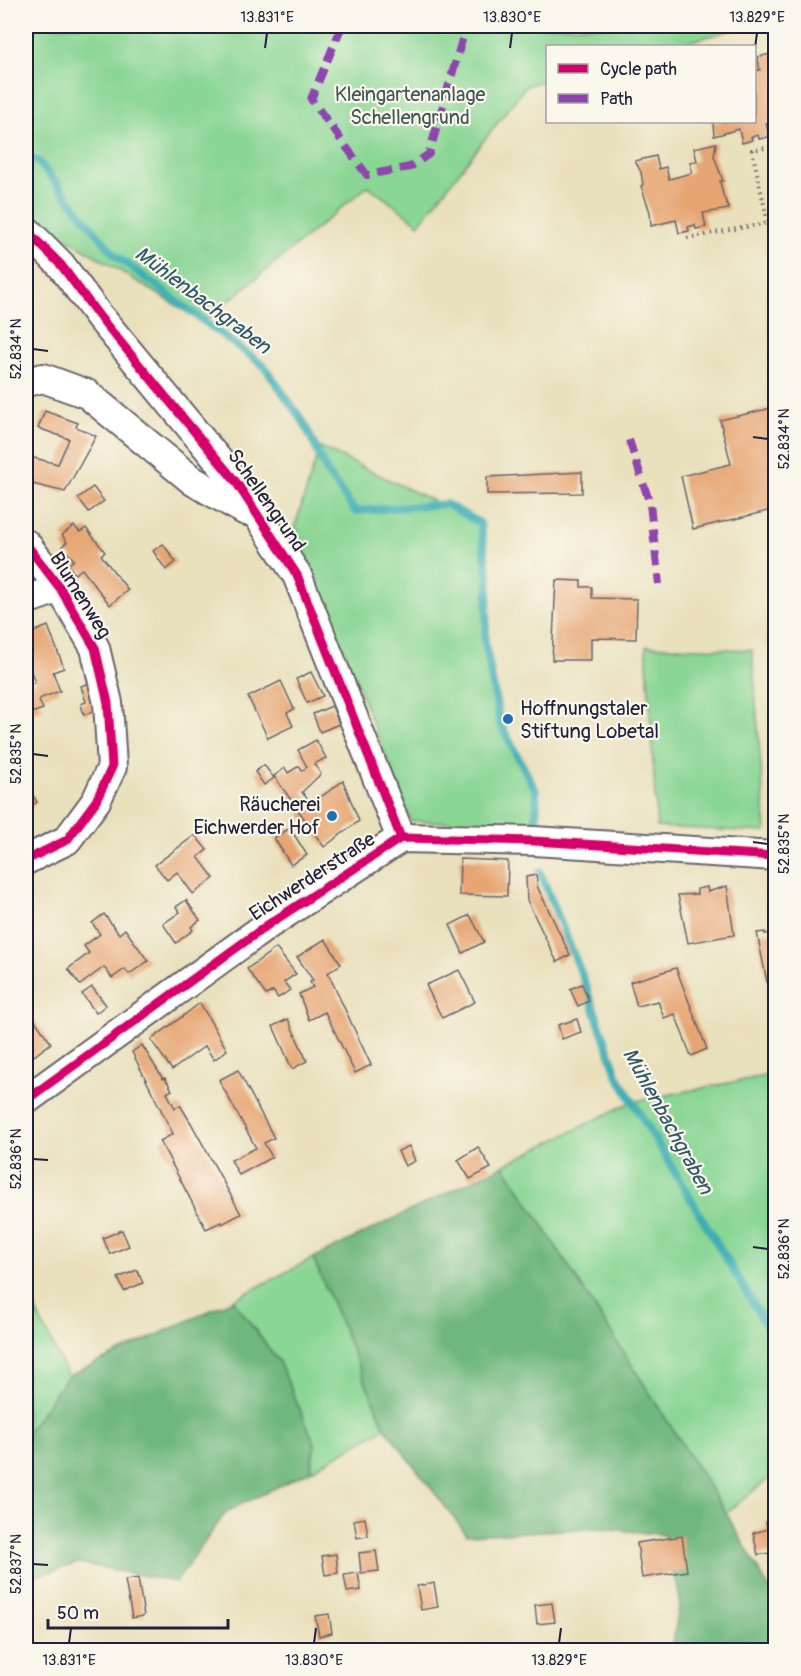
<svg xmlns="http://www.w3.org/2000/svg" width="801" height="1676" font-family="Pangolin,sans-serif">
  <rect width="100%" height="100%" fill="#fbf7ec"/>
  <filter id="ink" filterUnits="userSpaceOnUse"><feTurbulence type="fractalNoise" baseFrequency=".0167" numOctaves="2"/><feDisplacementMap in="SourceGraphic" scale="12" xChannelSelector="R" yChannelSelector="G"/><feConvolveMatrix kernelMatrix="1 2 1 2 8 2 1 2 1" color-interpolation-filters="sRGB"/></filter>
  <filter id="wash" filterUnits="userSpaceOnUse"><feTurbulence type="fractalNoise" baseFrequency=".008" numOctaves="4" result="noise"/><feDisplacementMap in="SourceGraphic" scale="24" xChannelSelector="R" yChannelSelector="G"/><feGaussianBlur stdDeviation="1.35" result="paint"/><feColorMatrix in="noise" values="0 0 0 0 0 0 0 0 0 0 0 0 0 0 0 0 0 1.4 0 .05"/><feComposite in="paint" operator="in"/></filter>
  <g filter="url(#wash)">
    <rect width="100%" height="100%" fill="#e9e0bc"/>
    <g fill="#8ad694" stroke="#567c68" stroke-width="1.5">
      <path d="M26,26H748L672,46H548L547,80L526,86L419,224L368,186L203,322L26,213Z"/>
      <path d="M320,447L480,523L489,580L485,642L500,723L536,791L532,824L411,821L295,526Z"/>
      <path d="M646,646L752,650L766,832L657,827Z"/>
      <path d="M775,1074V1474L726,1513L504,1165L631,1102Z"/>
      <path d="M313,1258L385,1428L310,1471L315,1444L279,1362L233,1300Z"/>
      <path d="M26,1290L68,1376L26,1434Z"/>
    </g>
    <g fill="#6fb77e" stroke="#486c5c" stroke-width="1.5">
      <path d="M504,1165L726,1513L775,1599V1650H672L680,1600L664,1535L602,1528L467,1535L385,1428L313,1258Z"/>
      <path d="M233,1300L279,1362L315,1444L310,1471L226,1512L176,1582L78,1563L26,1579V1434L68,1376Z"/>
    </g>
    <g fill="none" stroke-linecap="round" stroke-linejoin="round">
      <g stroke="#3caeb4" stroke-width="8">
        <path d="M26,157L38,161L115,255L264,366L304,423L327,472L355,511L446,504L480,523L489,580L485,642L500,723L536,791L537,822"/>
        <path d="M540,872L582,975L618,1077L776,1342"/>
      </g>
    </g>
    <g id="blocks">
      <g fill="#e6a572">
        <path d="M776,53V122L766,123L769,137L759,139L758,135L751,137L752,140L742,143L739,129L714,136L713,122H754V71L760,70L757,57Z"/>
        <path d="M716,143L714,156L723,181H720L723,195L729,209L703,213L706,227L696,229L695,225L688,227L689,231L679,233L676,220L651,226L650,212L641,186L643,185L641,172L635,161L656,156L659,169L666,167L669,179L692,173L690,162L697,161L694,148Z"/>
        <path d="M776,407V509L693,529L681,476L731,464L720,420Z"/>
        <path d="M45,411L78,423L76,427L96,436L65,492L28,483L26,490V456L58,464L69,439L38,428Z"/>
        <path d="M582,472V493L487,494V477Z"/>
        <path d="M93,487L104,501L89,512L78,498Z"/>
        <path d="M74,526L80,532L86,528L105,552L101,555L128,590L110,605L82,569L75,574L68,565L74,560L62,546L67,542L62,535Z"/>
        <path d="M163,544L176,562L166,570L153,551Z"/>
        <path d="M556,580L581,581V587H592V598L637,599L636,639L591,638V660H552Z"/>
        <path d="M48,626L64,668L53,672L60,691L41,698L39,701L43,709L31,713L26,699V686L35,682L26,658V635Z"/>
        <path d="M311,672L323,696L307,703L296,679Z"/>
        <path d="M281,681L294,709L287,713L293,726L268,738L248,697Z"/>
        <path d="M93,682L99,709L84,715L81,704L86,702L81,686Z"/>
        <path d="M332,706L339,724L320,732L313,714Z"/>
        <path d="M316,740L326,758L314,764L321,774L302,792L311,804L343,781L359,821L324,847L274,776L285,768L288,773L299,766L302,771L307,767L298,750Z"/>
        <path d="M264,765L274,778L264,785L255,772Z"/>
        <path d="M26,785L37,802L26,810Z"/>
        <path d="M290,828L307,855L291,865L274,838Z"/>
        <path d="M195,835L207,850L198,857L214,878L193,894L177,872L167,880L155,865Z"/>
        <path d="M460,859L508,861L507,896L459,895Z"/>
        <path d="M536,875L538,888L570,955L557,962L527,900L526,877Z"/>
        <path d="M727,886L734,935L688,943L678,895L697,894V889L707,887L708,892Z"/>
        <path d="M186,900L200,920L191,927L193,930L176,943L163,924L180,912L176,907Z"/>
        <path d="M104,914L119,934L125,929L148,961L129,974L125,969L112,978L104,967L80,985L68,969L89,953L84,946L100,934L92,923Z"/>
        <path d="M470,915L484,942L463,953L450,925Z"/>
        <path d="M765,932V934L776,932V980L767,982L757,933Z"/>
        <path d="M325,939L341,964L328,973L371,1065L355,1073L325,1012L309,1020L299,994L313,987L310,982L313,980L297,957Z"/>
        <path d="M276,948L296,974L284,982L290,990L278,998L273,991L266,995L247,969Z"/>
        <path d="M676,968L707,1049L691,1056L675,1014L664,1018L658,1001L637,1006L630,982Z"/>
        <path d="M459,970L475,1002L442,1018L426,985Z"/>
        <path d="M582,984L589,1001L578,1006L570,989Z"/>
        <path d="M92,987L106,1005L96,1013L82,994Z"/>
        <path d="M26,995L32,1005L26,1010Z"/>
        <path d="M200,1003L227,1050L214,1060L205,1046L172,1070L151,1040Z"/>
        <path d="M31,1015L51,1043L26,1062V1019Z"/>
        <path d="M288,1019L307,1061L292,1069L273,1026Z"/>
        <path d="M577,1019L581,1032L562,1039L558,1025Z"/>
        <path d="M142,1045L163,1079L165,1078L172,1090L167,1093L175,1108L180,1105L191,1123L241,1214L222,1224L221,1222L206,1229L160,1141L173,1134L132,1052Z"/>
        <path d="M238,1070L274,1138L264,1143L272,1157L239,1175L231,1160L256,1148L219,1080Z"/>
        <path d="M409,1146L415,1161L405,1166L398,1151Z"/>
        <path d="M478,1147L491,1168L470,1179L458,1160Z"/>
        <path d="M122,1230L129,1246L110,1254L103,1238Z"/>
        <path d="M137,1270L143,1283L124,1291L118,1278Z"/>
        <path d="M365,1518L368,1536L357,1538L354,1520Z"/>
        <path d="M776,1520V1552L758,1555L753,1533L768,1529L766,1522Z"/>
        <path d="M682,1536L687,1571L642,1578L637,1543Z"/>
        <path d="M376,1551L379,1571L361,1573L359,1553Z"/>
        <path d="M336,1554L338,1573L325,1575L322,1556Z"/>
        <path d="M358,1573L361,1590L347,1592L344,1575Z"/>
        <path d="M138,1578L144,1616L132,1618L125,1580Z"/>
        <path d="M434,1583L438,1607L421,1610L417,1586Z"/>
        <path d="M552,1603L555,1622L537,1624L535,1605Z"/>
        <path d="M329,1614L332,1633L319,1636L315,1616Z"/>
      </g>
    </g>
  </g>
  <g filter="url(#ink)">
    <use href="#blocks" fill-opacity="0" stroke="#686468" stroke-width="1.5"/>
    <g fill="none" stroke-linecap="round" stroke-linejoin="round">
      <defs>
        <g id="minor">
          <path d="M26,230L61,265L99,316L236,482L297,575L401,838"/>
          <path d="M26,382L43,378L87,394L193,481L246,511L252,506"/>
          <path d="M26,544L60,588L95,648L108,703L112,767L96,801L67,840L26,860"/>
          <path d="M26,600L60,588"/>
          <path d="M26,1100L269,924L401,838L534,841L776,856"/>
        </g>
      </defs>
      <use href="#minor" stroke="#686468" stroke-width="32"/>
      <path stroke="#686468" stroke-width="4" stroke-dasharray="1.5 4.5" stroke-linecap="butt" d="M687,238L768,223L752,150L776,146"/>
      <use href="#minor" stroke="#fff" stroke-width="28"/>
      <g stroke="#8e44ad" stroke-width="8" stroke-dasharray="15 8" stroke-linecap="butt">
        <path d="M342,26L311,99L367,175L410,167L429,154L466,26"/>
        <path d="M629,440L650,504L659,584"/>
      </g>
      <defs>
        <g id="cycleway">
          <path d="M26,230L61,265L99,316L236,482L297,575L401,838"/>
          <path d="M26,544L60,588L95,648L108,703L112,767L96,801L67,840L26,860"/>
          <path d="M26,1100L269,924L401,838L534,841L776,856"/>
        </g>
      </defs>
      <use href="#cycleway" stroke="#fbf7ec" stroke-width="13"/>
      <use href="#cycleway" stroke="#d6006c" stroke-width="9"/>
    </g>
  </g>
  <path fill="none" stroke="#22223b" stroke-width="2" d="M265,48L267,33M510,48L512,33M755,48L757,33M33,349L48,351M753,437L768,439M33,754L48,756M753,842L768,844M33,1159L48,1160M753,1247L768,1249M33,1564L48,1565M69,1643L71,1628M314,1643L316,1628M559,1643L561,1628"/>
  <g fill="#1f6fb2" stroke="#fbf7ec" stroke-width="2">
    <circle cx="508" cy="719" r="6"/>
    <circle cx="332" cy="816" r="6"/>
  </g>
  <g text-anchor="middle" stroke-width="4.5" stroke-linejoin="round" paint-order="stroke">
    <g font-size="20" fill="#415856" stroke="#fbf7ec">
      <text x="410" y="101">Kleingartenanlage<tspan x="410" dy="23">Schellengrund</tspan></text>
    </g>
    <g font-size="20" fill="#22223b" stroke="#fbf7ec">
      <text transform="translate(267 500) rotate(55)" y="7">Schellengrund</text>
      <text transform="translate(81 595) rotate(58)" y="7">Blumenweg</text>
      <text transform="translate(312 876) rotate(-33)" y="7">Eichwerderstraße</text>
    </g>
    <g font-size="20" fill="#22223b" stroke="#fbf7ec" text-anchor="start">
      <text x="520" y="715">Hoffnungstaler<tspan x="520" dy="23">Stiftung Lobetal</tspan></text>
      <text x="320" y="811" text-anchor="end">Räucherei<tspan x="320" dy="23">Eichwerder Hof</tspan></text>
    </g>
    <g font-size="21" font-style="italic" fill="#2c5a6b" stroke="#fbf7ec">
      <text transform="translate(203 300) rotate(37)" y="7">Mühlenbachgraben</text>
      <text transform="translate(668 1121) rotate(61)" y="7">Mühlenbachgraben</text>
    </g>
  </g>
  <rect width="801" height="1676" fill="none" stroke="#fbf7ec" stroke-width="66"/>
  <rect x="546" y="45" width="210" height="78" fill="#fbf7ec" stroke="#a4a2a5" stroke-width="1.5"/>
  <rect x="558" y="64" width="30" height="9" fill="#d6006c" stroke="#a4a2a5" stroke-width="1.5"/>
  <text x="600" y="75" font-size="18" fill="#22223b">Cycle path</text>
  <rect x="558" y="94" width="30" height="9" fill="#8e44ad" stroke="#a4a2a5" stroke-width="1.5"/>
  <text x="600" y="105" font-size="18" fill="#22223b">Path</text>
  <path d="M48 1619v9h180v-9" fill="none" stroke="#22223b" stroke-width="3"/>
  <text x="57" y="1619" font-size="18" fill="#22223b" stroke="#fbf7ec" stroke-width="4.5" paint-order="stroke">50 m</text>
  <rect x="33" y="33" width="735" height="1610" fill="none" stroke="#22223b" stroke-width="2"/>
  <g font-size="15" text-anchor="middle" fill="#22223b">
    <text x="267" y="22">13.831°E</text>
    <text x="512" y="22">13.830°E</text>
    <text x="757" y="22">13.829°E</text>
    <text transform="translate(16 349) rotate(-90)" y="5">52.834°N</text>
    <text transform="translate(784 439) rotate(-90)" y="5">52.834°N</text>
    <text transform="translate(16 754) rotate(-90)" y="5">52.835°N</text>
    <text transform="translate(784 844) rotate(-90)" y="5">52.835°N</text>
    <text transform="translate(16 1159) rotate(-90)" y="5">52.836°N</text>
    <text transform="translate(784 1249) rotate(-90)" y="5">52.836°N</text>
    <text transform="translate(16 1564) rotate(-90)" y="5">52.837°N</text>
    <text x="69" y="1665">13.831°E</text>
    <text x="314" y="1665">13.830°E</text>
    <text x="559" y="1665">13.829°E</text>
  </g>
</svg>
